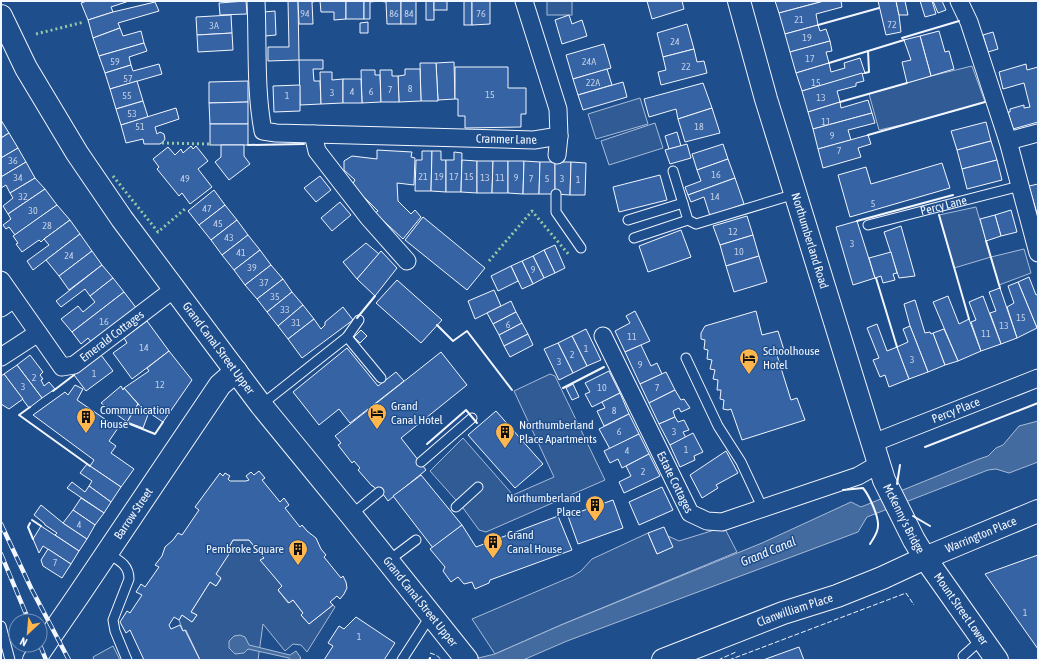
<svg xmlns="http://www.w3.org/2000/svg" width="1039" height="661" font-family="'Asap Condensed',sans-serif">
  <rect width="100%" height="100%" fill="#1f4e8c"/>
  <g fill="#305b95" stroke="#a8bbd7">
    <rect x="547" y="1" width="25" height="14"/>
    <path d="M972,66L985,102L919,121L879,130L869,94L931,76Z"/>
    <path d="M640,98L648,124L596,139L588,114Z"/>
    <path d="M655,123L663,148L609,165L601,141Z"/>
    <path d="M976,207L991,257L1024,249L1031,273L999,285L991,257L954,268L939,215Z"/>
    <path d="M550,374L555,376L605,480L486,532L479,530L463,508L430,471L463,438L513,495L554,477L514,391Z"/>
    <path d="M724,527L737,552L561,625L495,654L472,619L573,576L581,571L592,559L648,533L657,554L672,547L668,536L679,541Z"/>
    <path d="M233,540H249L264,558L261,560L282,586L278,590L288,603L293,600L303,613L301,615L309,624L333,605L335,607L307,652L301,645L293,644L285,651L263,624L258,660H200L186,630L183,631L179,620L182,615L192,622L197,615L191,612L210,582L216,586L221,579L216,574L228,549Z"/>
    <path d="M113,646L120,660H94L93,657Z"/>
  </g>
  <g fill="#446ba0" stroke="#a8bbd7">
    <path d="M1038,421V462L1009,473L996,469L988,470L867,517L858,532L567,641L523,660H470L495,654L561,625L762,543L851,502L861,507L979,459L988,456L996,448L1003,445L1019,426Z"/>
    <path d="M240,635L245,637L249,645L290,655L296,651L301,658L298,660H291L289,658L248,649L244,653L235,654L229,648V641L234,636Z"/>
  </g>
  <g fill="#3563a3" stroke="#f2f6ff">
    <path d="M87,1H129L111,7L113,12L88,20L81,3Z"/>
    <path d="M246,1L247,14L220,15L219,3Z"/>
    <path d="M288,1H298L299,60L268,61V47H289Z"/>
    <path d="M298,1H319L312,2L313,24H299Z"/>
    <path d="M320,1H346V19L334,20V12H321Z"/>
    <rect x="346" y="1" width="18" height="18"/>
    <path d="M364,1H379L370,2V19H364Z"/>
    <path d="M379,1H401V24H387L386,2Z"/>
    <rect x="401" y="1" width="15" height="23"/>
    <path d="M416,1H434V20H426V1Z"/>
    <rect x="434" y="1" width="13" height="9"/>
    <rect x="464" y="1" width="8" height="24"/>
    <path d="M472,1H490V24L472,25Z"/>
    <path d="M647,1H682L684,9L652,19Z"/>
    <path d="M775,1H824L779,13Z"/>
    <path d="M824,1H841L842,7L816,14L818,25L785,34L779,13Z"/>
    <path d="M878,1H896L899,15L901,32L886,35Z"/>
    <path d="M896,1H905L908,15H899Z"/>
    <path d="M920,1H932L936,14L925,17Z"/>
    <path d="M933,1H942L946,10L938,13Z"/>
    <path d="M155,2L159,11L118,23L120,28L93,38L88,20L113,12Z"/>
    <path d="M275,11L276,35L265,36L264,12Z"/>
    <path d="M231,15L232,33L197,35L196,17Z"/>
    <path d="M569,15L572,24L582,20L587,36L562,44L555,20Z"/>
    <path d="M368,22V33H360V23Z"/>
    <path d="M687,24L694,49L663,57L657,33Z"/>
    <path d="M818,25L820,31L826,29L830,41L790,52L785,34Z"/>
    <path d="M120,28L123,36L141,31L144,43L99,56L93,38Z"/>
    <path d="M939,31L945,52L949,51L954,69L931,76L920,36Z"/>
    <path d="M993,32L998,49L988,52L983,35Z"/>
    <path d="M232,33L233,50L198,52L197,35Z"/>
    <path d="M920,36L931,76L907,83L902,62L911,60L904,40Z"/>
    <path d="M830,41L832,51L826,52L829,63L796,73L790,52Z"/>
    <path d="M144,43L147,51L129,57L131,65L105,73L99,56Z"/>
    <path d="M604,44L611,68L573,79L566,55Z"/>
    <path d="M694,49L697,62L704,61L707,73L661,85L658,72L666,70L663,57Z"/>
    <path d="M860,58L865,73L802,91L796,73L829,63L831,72L845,68L844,63Z"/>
    <path d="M299,60H323V69H313L314,81H320L321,104L300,105Z"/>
    <path d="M454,62L455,99L438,100L436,63Z"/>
    <path d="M420,63H436L438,101H421Z"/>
    <path d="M159,64L162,74L110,89L105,73L131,65L133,71Z"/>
    <path d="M1026,64L1027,70L1038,67V122L1013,129L1008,112H1010V109L1024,105V108L1030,107L1024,83L1003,89L999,72Z"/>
    <path d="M455,67H508V88H526V114H521V127L465,128V116H458V99H455Z"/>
    <path d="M405,69H420L421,101L399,102L398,76L405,75Z"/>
    <path d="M607,69L612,85L578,95L573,79Z"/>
    <path d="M361,70H375V75H380L381,102L362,103Z"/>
    <path d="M380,70H392V76H398L399,102H381Z"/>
    <path d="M320,72H332V80L343,79V103L321,104Z"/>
    <path d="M862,73L864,81L856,83V86L837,91L840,102L808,112L802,91Z"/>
    <path d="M343,79H361L362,103H343Z"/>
    <path d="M137,81L143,101L116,109L110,89Z"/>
    <path d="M248,81V102L209,103V82Z"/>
    <path d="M623,82L627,97L583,110L578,95Z"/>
    <path d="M703,83L712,108L678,119L676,109L649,117L644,99Z"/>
    <path d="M300,85V111L274,112L273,86Z"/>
    <path d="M868,100L872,113L813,129L808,112L840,102L841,108Z"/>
    <path d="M143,101L148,117L121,125L116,109Z"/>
    <path d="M248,102V124H210L209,103Z"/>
    <path d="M176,108L179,119L155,127L157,134L160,132L164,134L165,139L163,142L160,144H144L143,139L126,143L121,125Z"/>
    <path d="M712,108L720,133L685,142L678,119Z"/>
    <path d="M872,113L875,123L848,130L851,140L818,149L813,129Z"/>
    <path d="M1,120L9,133L1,138Z"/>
    <path d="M986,122L991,141L957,150L951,131Z"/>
    <rect x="210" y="124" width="38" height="21"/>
    <path d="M677,132L681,146L669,149L665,136Z"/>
    <path d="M9,133L18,148L1,158V138Z"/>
    <path d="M868,135L871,144L858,148L861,157L823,168L818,149Z"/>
    <path d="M991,141L997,160L962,169L957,150Z"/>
    <path d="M687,144L691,158L670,164L665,150Z"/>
    <path d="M723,144L728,159L697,170L692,154Z"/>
    <path d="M221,145H244V156L250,164L229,180L215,162L221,157Z"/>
    <path d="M191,146L193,149L196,146L208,161L198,169L212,187L190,204L182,193L179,196L157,169L159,167L153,159L168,147L175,155L181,149L183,153Z"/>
    <path d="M18,148L26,162L1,177V158Z"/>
    <path d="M377,150L412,152L411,157L415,158L414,185L397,183L398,201L411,214L415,210L421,217L403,239L375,213L378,211L352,185L355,180L344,170V161L352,156L377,159Z"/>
    <path d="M422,151H432L431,191H415L416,160H422Z"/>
    <path d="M432,151H441V160H446V192L431,191Z"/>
    <path d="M454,152L462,153L461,192H446V160H454Z"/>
    <path d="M728,159L735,178L688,195L685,187L701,181L697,170Z"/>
    <path d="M462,160L477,161V193L461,192Z"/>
    <path d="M997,160L1002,180L967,189L962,169Z"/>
    <path d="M477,161H493L492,193H477Z"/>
    <path d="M493,161H508V193H492Z"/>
    <path d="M508,161H524L523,194L508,193Z"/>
    <path d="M524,161L540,162L539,194H523Z"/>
    <path d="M26,162L35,178L10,193L6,185L1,188V177Z"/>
    <path d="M540,162H555V194H539Z"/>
    <path d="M555,162H571L570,195L555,194Z"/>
    <path d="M571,162L586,163L585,195H570Z"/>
    <path d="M942,163L950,188L850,217L838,175L866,167L871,184Z"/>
    <path d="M660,175L667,200L619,212L613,187Z"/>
    <path d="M320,176L331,190L316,202L304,188Z"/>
    <path d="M35,178L45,189L8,214L3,206L13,198L10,193Z"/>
    <path d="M735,178L744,204L710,216L704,197L691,202L688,195Z"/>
    <path d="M1038,184V217L1029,186Z"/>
    <path d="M45,189L57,205L15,235L9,227L6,229L3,225L11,219L8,214Z"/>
    <path d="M214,190L225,205L199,225L188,211Z"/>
    <path d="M340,202L351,215L332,231L321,218Z"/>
    <path d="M57,205L70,220L44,239L41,242L39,240L22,252L16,244L18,243L13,236Z"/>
    <path d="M225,205L237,220L211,240L199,225Z"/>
    <path d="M1011,210L1017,232L1001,236L995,215Z"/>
    <path d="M995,215L1001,236L986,241L980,219Z"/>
    <path d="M747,216L753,235L720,245L713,226Z"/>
    <path d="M423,217L485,268L467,290L405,240Z"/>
    <path d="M70,220L80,234L33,270L27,261L49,245L44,239Z"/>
    <path d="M237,220L248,235L222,255L211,240Z"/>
    <path d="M857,221L875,278L853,285L836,227Z"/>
    <path d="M901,226L915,276L899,278L884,232Z"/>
    <path d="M681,230L691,257L648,272L639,246Z"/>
    <path d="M80,234L92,251L59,276L46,260Z"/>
    <path d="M248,235L260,250L234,270L222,255Z"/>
    <path d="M753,235L759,256L726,266L720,245Z"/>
    <path d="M366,243L379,254L357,279L343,262Z"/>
    <path d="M555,245L565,268L555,273L544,250Z"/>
    <path d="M260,250L271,265L245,285L234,270Z"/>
    <path d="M544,250L555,273L544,278L533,256Z"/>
    <path d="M92,251L102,265L69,290L59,276Z"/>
    <path d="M381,251L397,268L375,296L357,279Z"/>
    <path d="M891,252L897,273L893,274L895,280L883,283L881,276L875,278L869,258Z"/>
    <path d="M533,256L544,278L533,284L522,261Z"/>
    <path d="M759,256L767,282L734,292L726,266Z"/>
    <path d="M522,261L533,284L522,289L511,266Z"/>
    <path d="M102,265L113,278L90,296L85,289L61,307L56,301Z"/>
    <path d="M271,265L283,279L257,299L245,285Z"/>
    <path d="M511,266L518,281L498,291L491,276Z"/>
    <path d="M1029,277L1036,295L1038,294V328H1037L1018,282Z"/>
    <path d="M113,278L124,292L72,332L61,319L78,306L83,312L95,302L90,296Z"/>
    <path d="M283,279L292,292L267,312L257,299Z"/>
    <path d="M397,280L442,320L421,343L376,303Z"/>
    <path d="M1018,282L1037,328L1017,338L1007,307L1014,303L1008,286Z"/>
    <path d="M1000,288L1017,338L1001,344L990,313L996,311L989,292Z"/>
    <path d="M494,290L501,306L475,319L468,301Z"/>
    <path d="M124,292L137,309L92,343L88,338L81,344L72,332Z"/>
    <path d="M292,292L303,305L278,326L267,312Z"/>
    <path d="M948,296L959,324L969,319L981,351L958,361L933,302Z"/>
    <path d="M983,296L1001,344L981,351L971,322L976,320L969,302Z"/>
    <path d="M915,300L925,333L930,332L931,334L933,333L945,365L928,372L910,326L904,304Z"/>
    <path d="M511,301L516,312L493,324L487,313Z"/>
    <path d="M303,305L314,319L288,339L278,326Z"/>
    <path d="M343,307L353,320L302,358L288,339L314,319L321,329L325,325V322Z"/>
    <path d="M635,311L650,341L625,352L615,331L630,323L626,316Z"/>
    <path d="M756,311L762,335L778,331L784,350L776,352L791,400L797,398L805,420L742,440L731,409L728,410L723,409L724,400L720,399L721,390H717L718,380L713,379L715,370L710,369L712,360L707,359L708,350L704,349L705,340L701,339V333L705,326Z"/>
    <path d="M516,312L522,323L499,335L493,324Z"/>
    <path d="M147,321L169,351L132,379L113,353L127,343L124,338Z"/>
    <path d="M522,323L528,334L504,346L499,335Z"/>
    <path d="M877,324L887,351L897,347L909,379L889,387L885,375L880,377L873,360L879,358L867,328Z"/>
    <path d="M910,326L928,372L909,379L897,347L908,342L903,329Z"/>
    <path d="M586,329L601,360L587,366L572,336Z"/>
    <path d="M944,329L958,361L945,365L933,333Z"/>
    <path d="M361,330L367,336L360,343L354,337Z"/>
    <path d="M528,334L533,345L510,357L504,346Z"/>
    <path d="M572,336L587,366L573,373L558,343Z"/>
    <path d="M558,343L573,373L559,380L544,349Z"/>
    <path d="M641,345L651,366L657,363L662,374L640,384L625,352Z"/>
    <path d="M347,348L378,386L396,372L404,381L350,423L339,409L319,425L293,392Z"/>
    <path d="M169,351L192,380L163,422L142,408L124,388L149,371L147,368Z"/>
    <path d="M441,352L467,385L401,438L426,470L388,501L383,494L381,495L373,486H372L358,470L360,468L354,461L352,463L338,445L341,443L335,436Z"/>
    <path d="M30,355L43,372L40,375L43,379L41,380L44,386L49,382L55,389L42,398L17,365Z"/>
    <path d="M101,355L113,371L86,391L74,375Z"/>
    <path d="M17,365L42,398L29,408L4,374Z"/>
    <path d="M609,371L620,393L592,407L585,394L590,392L585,383Z"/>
    <path d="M666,372L675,390L649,403L640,384Z"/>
    <path d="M4,374L23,399L9,409L1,404V376Z"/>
    <path d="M573,384L579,397L572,400L566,388Z"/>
    <path d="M75,385L83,389L77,400L118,428L109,441L116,446L111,453L134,469L121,487L90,466L94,460L33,415L65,392L68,395Z"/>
    <path d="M121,386L123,390L124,388L138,404L127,422L101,403Z"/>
    <path d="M675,390L681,400L684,399L690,408L681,412L679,408L673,411L675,417L659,424L649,403Z"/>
    <path d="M620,393L629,414L604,426L597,411L605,408L602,402Z"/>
    <path d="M138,404L142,408L149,412L143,428L127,422Z"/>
    <path d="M496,411L543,464L515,488L468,435Z"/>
    <path d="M629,414L639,434L610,449L599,429Z"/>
    <path d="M675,417L678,422L684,420L689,430L683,432L686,438L670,445L659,424Z"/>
    <path d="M693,433L703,452L694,456L695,460L680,467L670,445Z"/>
    <path d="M639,434L649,454L622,468L618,459L610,463L604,451Z"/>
    <path d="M726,451L738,473L716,485L718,488L702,498L690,475Z"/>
    <path d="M649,454L660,476L624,493L619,482L631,476L626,466Z"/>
    <path d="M87,464L121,487L111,502L89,486L92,481L80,473Z"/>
    <path d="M259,471L265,478L262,480L280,502L284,498L289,505L285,508L300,527L302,525L307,531L316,538L321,549L326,555L324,557L341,578L343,576L346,582L347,588L344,594L340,599L337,596L330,602L333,605L309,624L301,615L303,613L293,600L289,603L278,590L282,586L260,560L264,558L249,540H233L228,549L231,551L216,574L221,578L216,586L210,582L191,612L197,615L192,622L182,615L179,620L174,617L169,625L171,629L180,625L183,631L185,630L200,660H144L130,630L126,633L120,622L127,611L130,613L142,595L136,592L141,584L145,587L159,567L155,565L162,556L165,547L173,540L178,533L182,535L199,510L195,507L220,473L223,476L225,473L230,476L228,479L230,481H246L249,480L246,476L251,472L254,475Z"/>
    <path d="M421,475L462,525L433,548L393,496Z"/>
    <path d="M72,482L85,492L89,486L111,502L104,513L67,488Z"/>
    <path d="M662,487L673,510L639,525L629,502Z"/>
    <path d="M81,498L104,513L95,525L73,510Z"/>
    <path d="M613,500L623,528L578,544L568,516Z"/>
    <path d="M41,505L63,523L87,539L79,551L55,535L57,533L45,525L44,523L34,515Z"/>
    <path d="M73,510L95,525L87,539L63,523Z"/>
    <path d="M558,516L572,550L490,580L489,583L475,589L472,582L464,584L458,577L451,582L443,571L445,567L430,549L462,525L476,547Z"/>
    <path d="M41,526L79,551L71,564L43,546L39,553L33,539Z"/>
    <path d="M664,527L673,547L657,554L648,533Z"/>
    <path d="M48,549L71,564L62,578L43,566L41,560Z"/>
    <path d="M1038,555V649L985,574Z"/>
    <path d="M356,617L395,643L384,660H324L333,646L328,643L339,626L344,629Z"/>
    <path d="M799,647L804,660H763Z"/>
  </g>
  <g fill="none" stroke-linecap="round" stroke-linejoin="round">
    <defs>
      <g id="service">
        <path d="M673,171L688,220L696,224L795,194"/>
        <path d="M556,194V212L581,248"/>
        <path d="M628,220L683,203"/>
        <path id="s1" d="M868,225L1020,186"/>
        <path d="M634,238L688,220"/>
        <path d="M347,337L381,378"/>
        <path d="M686,358L718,426L741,462L763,509"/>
        <path d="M261,405L347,337L359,320"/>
        <path d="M421,462L472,418"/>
        <path d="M456,507L478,487"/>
        <path d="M351,515L379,492"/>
        <path d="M107,553C118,560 129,564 129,579L113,620L115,631L127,660"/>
        <path d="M388,561L416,540"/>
        <path d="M1,626L10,660"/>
        <path d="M963,656L982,639"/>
        <path d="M402,660L431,615"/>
      </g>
      <g id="minor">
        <path id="s2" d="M256,1C258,44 255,89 263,131L276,133L534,140L559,136"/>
        <path d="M524,1L558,109L559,136L557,155"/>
        <path d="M959,1L969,22L1008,141L1038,253"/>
        <path d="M313,134L317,151L368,217L407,261"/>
        <path d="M1008,141L1038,133"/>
        <path id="s3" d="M1,280L62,367L74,365L174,289"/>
        <path d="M1,308L14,299"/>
        <path id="s4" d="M603,336L690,513L707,521L722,522L858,476L879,464"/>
        <path d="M1,357L38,333"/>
        <path id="s5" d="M873,443L1038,378"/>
      </g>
      <g id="tertiary">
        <path id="s6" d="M34,660L78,596L220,385L236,371"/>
        <path id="s7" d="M663,660L783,613L837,596L882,578L925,558L1038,511"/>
      </g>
      <g id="secondary">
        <path id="s8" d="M739,1L766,99L884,480L914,540L925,558L997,660"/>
        <path id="s9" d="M1,16L26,68L77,153L122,219L261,405L351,515L467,660"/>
      </g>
    </defs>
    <use href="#service" stroke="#f2f6ff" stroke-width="11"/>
    <use href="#minor" stroke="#f2f6ff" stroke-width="19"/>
    <use href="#tertiary" stroke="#f2f6ff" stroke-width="24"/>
    <use href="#secondary" stroke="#f2f6ff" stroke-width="24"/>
    <use href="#service" stroke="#1f4e8c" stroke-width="9"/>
    <use href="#minor" stroke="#1f4e8c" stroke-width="17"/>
    <use href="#tertiary" stroke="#1f4e8c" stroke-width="22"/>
    <use href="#secondary" stroke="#1f4e8c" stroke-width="22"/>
    <defs>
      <g id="rail">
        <path d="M1,524L31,588L69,660"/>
        <path d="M1,554L29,621"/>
        <path d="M40,645L46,660"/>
      </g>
    </defs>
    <use href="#rail" stroke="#f2f6ff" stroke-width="4.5"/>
    <use href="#rail" stroke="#1f4e8c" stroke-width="3" stroke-dasharray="9" stroke-linecap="butt"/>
    <g stroke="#97c8a6" stroke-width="3" stroke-dasharray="2 3" stroke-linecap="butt">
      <path d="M36,34L84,22"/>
      <path d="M162,143L209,144"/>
      <path d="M113,176L158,232L186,208"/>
      <path d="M489,261L532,211L570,256"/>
    </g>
    <g stroke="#f2f6ff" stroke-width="1" stroke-dasharray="5 2" stroke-linecap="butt">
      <path d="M430,653L436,655L442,660"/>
      <path d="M430,658L431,660"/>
      <path d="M718,660L736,652"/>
      <path d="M729,660L906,593L914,605"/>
    </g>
    <g stroke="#f2f6ff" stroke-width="2">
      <path d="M818,25L879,8"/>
      <path d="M902,38L959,21"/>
      <path d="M829,63L904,40"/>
      <path d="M865,73L869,72L868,51"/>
      <path d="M840,102L907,83"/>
      <path d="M868,135L985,102"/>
      <path d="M248,145L304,144"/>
      <path d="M939,215L969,319"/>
      <path d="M857,221L953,195"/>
      <path d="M986,241L1000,288"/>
      <path d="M876,278L897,347"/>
      <path d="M357,318L375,296"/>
      <path d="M437,325L453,341L467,331L512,390"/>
      <path d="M563,388L604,367"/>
      <path d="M53,391L74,375"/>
      <path d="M30,407L19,415L90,466"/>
      <path d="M130,424L155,434L163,422"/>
      <path d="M427,444L466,410L477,423"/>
      <path d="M925,447L1038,403"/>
      <path d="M897,484L900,465"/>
      <path d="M843,490L863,488C869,495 879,517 878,526C878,533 873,539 870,544"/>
      <path d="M913,516L930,526"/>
      <path d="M32,520L41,526"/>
      <path d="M30,523L28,527L33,539"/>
      <path d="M429,660L430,658"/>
    </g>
  </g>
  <defs>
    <symbol id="hotel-pin" viewBox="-11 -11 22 30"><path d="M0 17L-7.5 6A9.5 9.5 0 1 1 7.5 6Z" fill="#ffb74d" stroke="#1f4e8c"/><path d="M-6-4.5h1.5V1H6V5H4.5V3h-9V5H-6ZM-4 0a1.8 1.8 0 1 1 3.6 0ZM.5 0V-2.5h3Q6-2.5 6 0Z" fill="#111"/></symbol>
    <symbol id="building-pin" viewBox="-11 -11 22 30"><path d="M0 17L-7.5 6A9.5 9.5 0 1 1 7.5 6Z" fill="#ffb74d" stroke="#1f4e8c"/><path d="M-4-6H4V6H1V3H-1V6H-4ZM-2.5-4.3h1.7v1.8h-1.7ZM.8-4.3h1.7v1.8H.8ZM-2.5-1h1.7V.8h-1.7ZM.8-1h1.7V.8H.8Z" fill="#111"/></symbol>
  </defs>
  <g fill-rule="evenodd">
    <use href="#hotel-pin" x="738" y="347" width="22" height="30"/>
    <use href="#hotel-pin" x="366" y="402" width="22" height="30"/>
    <use href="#building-pin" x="75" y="406" width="22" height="30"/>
    <use href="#building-pin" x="494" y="421" width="22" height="30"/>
    <use href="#building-pin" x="584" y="494" width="22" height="30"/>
    <use href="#building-pin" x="482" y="531" width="22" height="30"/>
    <use href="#building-pin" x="287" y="538" width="22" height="30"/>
  </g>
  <g text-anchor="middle" stroke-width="3" stroke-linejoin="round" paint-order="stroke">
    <g font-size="10" fill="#c3d1e8">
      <text x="305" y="17">94</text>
      <text x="394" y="17">86</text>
      <text x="409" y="17">84</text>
      <text x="481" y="17">76</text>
      <text x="799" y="23">21</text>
      <text x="892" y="28">72</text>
      <text x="214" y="29">3A</text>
      <text x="807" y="41">19</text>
      <text x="675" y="45">24</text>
      <text x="810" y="62">17</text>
      <text x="115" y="65">59</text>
      <text x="589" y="65">24A</text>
      <text x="686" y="70">22</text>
      <text x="128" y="82">57</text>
      <text x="593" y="86">22A</text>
      <text x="816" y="86">15</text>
      <text x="410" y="92">8</text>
      <text x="390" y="93">7</text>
      <text x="352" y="95">4</text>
      <text x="371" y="95">6</text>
      <text x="332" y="96">3</text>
      <text x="490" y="98">15</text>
      <text x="127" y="99">55</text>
      <text x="287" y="99">1</text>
      <text x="821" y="101">13</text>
      <text x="132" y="117">53</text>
      <text x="826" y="125">11</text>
      <text x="140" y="130">51</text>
      <text x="699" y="130">18</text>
      <text x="832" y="139">9</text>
      <text x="839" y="154">7</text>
      <text x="13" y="164">36</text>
      <text x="716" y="178">16</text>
      <text x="423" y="180">21</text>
      <text x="439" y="180">19</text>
      <text x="454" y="180">17</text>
      <text x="469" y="180">15</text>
      <text x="18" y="181">34</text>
      <text x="485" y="181">13</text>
      <text x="500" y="181">11</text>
      <text x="516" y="181">9</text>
      <text x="185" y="182">49</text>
      <text x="531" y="182">7</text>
      <text x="547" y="182">5</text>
      <text x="562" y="182">3</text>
      <text x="578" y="183">1</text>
      <text x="23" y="200">32</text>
      <text x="715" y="200">14</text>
      <text x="873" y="207">5</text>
      <text x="207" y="212">47</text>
      <text x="33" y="214">30</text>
      <text x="218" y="227">45</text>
      <text x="47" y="229">28</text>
      <text x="733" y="235">12</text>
      <text x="229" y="241">43</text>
      <text x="852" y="247">3</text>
      <text x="739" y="255">10</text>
      <text x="241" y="256">41</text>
      <text x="69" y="259">24</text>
      <text x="252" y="271">39</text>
      <text x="533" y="273">9</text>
      <text x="264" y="286">37</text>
      <text x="275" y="300">35</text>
      <text x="285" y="313">33</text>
      <text x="1021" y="321">15</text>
      <text x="104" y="325">16</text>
      <text x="296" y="326">31</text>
      <text x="508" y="328">6</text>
      <text x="1004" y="329">13</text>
      <text x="986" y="337">11</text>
      <text x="632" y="340">11</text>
      <text x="144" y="351">14</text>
      <text x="586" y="352">1</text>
      <text x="572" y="358">2</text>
      <text x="912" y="363">3</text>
      <text x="559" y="365">3</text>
      <text x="640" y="368">9</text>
      <text x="94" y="377">1</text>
      <text x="34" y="381">2</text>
      <text x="160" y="388">12</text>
      <text x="23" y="390">3</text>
      <text x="602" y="391">10</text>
      <text x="657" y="391">7</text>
      <text x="614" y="414">8</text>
      <text x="619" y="435">6</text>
      <text x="674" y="435">3</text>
      <text x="686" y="453">1</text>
      <text x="627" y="454">4</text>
      <text x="643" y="475">2</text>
      <text x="79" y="528">4</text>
      <text x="55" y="566">7</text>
      <text x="1025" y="616">1</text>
      <text x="359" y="640">1</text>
    </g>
    <g font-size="12" fill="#f2f6ff" stroke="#1f4e8c">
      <text dy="4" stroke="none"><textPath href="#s2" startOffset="374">Cranmer Lane</textPath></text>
      <text dy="4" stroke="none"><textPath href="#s1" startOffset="78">Percy Lane</textPath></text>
      <text dy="4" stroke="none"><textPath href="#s8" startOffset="250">Northumberland Road</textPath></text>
      <text dy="4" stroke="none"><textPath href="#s3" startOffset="166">Emerald Cottages</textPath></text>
      <text dy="4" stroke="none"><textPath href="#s9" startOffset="398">Grand Canal Street Upper</textPath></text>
      <text dy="4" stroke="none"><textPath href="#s5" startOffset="89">Percy Place</textPath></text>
      <text dy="4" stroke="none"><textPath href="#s4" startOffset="163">Estate Cottages</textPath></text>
      <text dy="4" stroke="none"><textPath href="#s6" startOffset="177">Barrow Street</textPath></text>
      <text dy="4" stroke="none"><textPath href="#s8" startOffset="544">McKenny's Bridge</textPath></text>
      <text dy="4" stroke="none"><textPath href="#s7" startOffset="342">Warrington Place</textPath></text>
      <text dy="4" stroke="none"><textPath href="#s9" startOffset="722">Grand Canal Street Upper</textPath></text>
      <text dy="4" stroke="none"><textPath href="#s8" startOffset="651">Mount Street Lower</textPath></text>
      <text dy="4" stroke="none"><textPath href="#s7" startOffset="141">Clanwilliam Place</textPath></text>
    </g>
    <g font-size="12" fill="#f2f6ff" stroke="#1f4e8c" text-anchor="start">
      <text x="763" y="355">Schoolhouse<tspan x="763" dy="14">Hotel</tspan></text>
      <text x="391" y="410">Grand<tspan x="391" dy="14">Canal Hotel</tspan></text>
      <text x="100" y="414">Communication<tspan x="100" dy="14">House</tspan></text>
      <text x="519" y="429">Northumberland<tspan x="519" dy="14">Place Apartments</tspan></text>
      <text x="581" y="502" text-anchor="end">Northumberland<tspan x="581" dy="14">Place</tspan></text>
      <text x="507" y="539">Grand<tspan x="507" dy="14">Canal House</tspan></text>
      <text x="284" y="553" text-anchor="end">Pembroke Square</text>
    </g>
    <g font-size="13" font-style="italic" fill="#f2f6ff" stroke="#1f4e8c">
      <text transform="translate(768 551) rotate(-22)" y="5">Grand Canal</text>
    </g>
  </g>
  <rect width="1039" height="661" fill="none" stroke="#f2f6ff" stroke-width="4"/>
  <g transform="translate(28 633) rotate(206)"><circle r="19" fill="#1f4e8c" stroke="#7391ba"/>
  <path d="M0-3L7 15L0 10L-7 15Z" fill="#ffb74d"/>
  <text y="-6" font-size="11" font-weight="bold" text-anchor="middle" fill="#f2f6ff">N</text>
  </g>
</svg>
